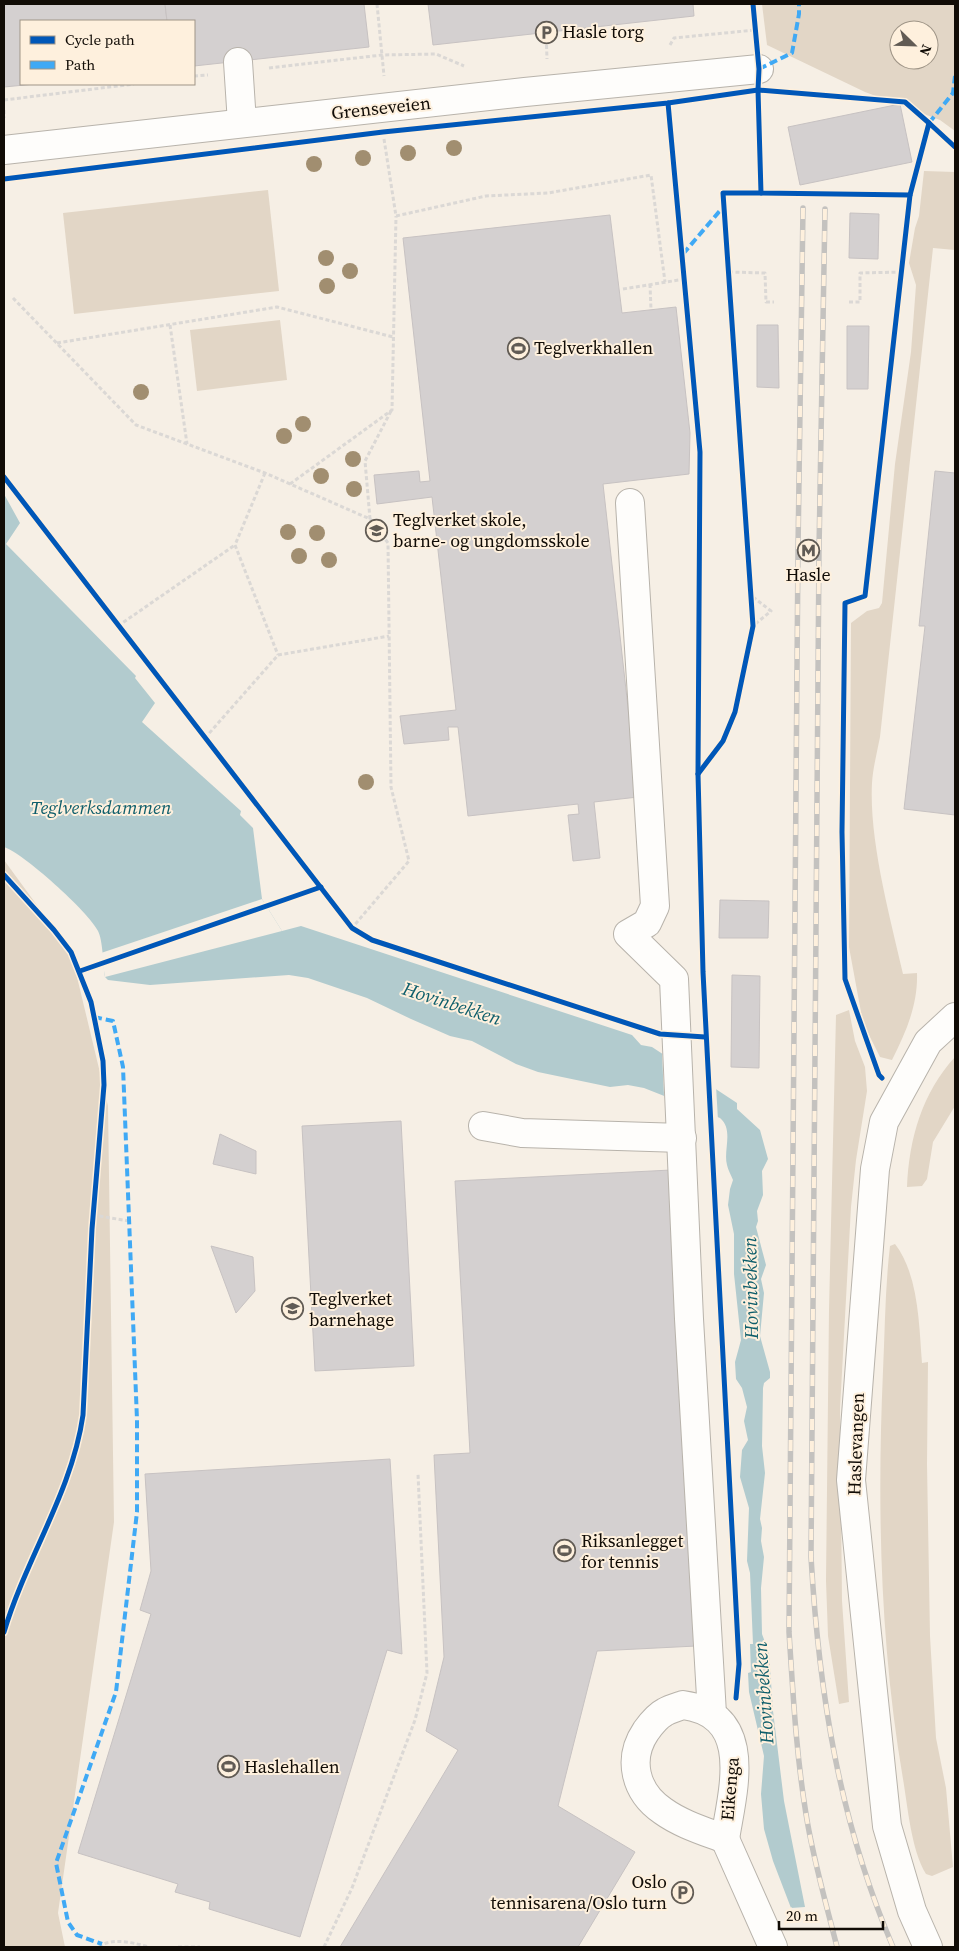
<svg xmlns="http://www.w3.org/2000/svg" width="959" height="1951" font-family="'Source Serif 4',serif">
  <rect width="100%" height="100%" fill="#f6efe5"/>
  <g fill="#e2d6c6" fill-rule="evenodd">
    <path d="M762,4H955V131L940,120L865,92L767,45ZM899,30H929V60H899Z"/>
    <path d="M924,171L955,172V250L933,248L880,737C877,752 873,768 872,783C869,841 890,917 903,974L917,973C918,1005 906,1032 892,1060L880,1057L863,1023L849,947L851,623L867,611L879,608L882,603L895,464L911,352L916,285L909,263L915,228L919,216Z"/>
    <path d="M268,190L279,291L74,314L63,213Z"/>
    <path d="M280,320L287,380L197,391L190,330Z"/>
    <path d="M4,860L71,952L108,1106L114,1522L58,1913L65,1947H4Z"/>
    <path d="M849,1010L855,1041L865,1067L867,1091L856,1160L851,1207L840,1409L842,1601L849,1702L839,1704L828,1636L826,1581L829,1310L836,1015Z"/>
    <path d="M955,1057V1106L933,1142L927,1179L922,1186L907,1187C909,1139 922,1093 955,1057Z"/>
    <path d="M895,1244C919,1275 919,1326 922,1363L928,1362L927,1464L930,1636L936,1738L946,1788L953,1867L932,1876L926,1874C911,1849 908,1808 903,1779C880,1644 877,1507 883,1371C885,1329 885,1288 890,1246Z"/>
  </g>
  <path fill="#b2cbce" d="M4,494L20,523L6,544L136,676L135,678L155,703L142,722L241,811L240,815L253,828L262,899L282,931L301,926L632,1035L641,1045L652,1047L737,1103V1109L760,1130L768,1159L762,1171L763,1195L757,1211L758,1221L756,1227L766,1265L761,1279L764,1293L760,1336L770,1372V1378L764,1383L763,1388L762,1446L765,1473L760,1519L762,1528L761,1541L764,1557L761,1588L762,1634L769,1653L773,1711L784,1801L805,1907L791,1908L773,1861L764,1829L761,1794L764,1756L749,1692L748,1673L751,1672L750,1644H753L750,1573L747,1561L749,1508L740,1477L742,1450L748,1440L744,1421L747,1407L742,1388L736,1379L735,1362L741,1340L734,1274V1234L728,1205L730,1189L733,1180C731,1175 728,1170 727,1165C723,1150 734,1130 720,1118L644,1088L628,1085L610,1087L538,1072L516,1064L472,1041L450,1036L411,1019L367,998L308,978L289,975L150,985L108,980L105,977C103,964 103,941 98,931C89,912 23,853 4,847Z"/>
  <g fill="#f6efe5">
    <path d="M262,899L282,931L105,977L101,953Z"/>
    <path d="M662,1054L716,1086L718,1120L664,1096Z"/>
  </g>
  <g fill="#d4d0d0" stroke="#c7c2c2">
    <path d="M4,4H165L167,21H21V84H35L4,87Z"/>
    <path d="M165,4H364L369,47L194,66V21H167Z"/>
    <path d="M428,4H693L694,16L433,45Z"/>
    <path d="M900,104L912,162L800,185L788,127Z"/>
    <path d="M850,213L879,214L878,259L849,258Z"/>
    <path d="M610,215L622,313L676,307L690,433L689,474L603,484L638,797L594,802L600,858L573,861L568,815L579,814L578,804L468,816L458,727H448L449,740L404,744L400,716L456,710L432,497L377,504L374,475L419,471L420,482L430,481L403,238Z"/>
    <path d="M757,325H778L779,388L757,387Z"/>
    <path d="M847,326H869L868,389H847Z"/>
    <path d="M935,471L955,473V815L904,809L925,626H919Z"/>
    <path d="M720,900L769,901L768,938H719Z"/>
    <path d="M732,975L760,976L759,1068L731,1067Z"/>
    <path d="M401,1121L414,1366L315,1371L302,1126Z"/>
    <path d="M220,1134L256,1151V1174L213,1164Z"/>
    <path d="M671,1170L696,1646L597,1651L558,1806L635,1852L578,1947H340L458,1750L426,1731L444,1657L434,1455L470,1453L455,1181Z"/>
    <path d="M211,1246L253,1257L255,1291L236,1313Z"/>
    <path d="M390,1459L402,1654L387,1650L300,1937L209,1909L210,1902L175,1892L178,1884L78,1853L151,1614L140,1610L151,1571L145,1474Z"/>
  </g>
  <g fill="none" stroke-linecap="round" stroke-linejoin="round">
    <defs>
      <g id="minor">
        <path d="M238,62L242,123"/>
        <path d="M4,150L525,92L759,69"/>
        <path d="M630,503L655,906L647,923L628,934L674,979L689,1319L712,1714"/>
        <path d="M483,1126L522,1133L682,1138"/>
        <path d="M683,1705C755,1715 733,1789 725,1839C704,1831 681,1824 663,1811C635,1792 627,1759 646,1731C651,1724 657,1716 665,1712C670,1709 677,1707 683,1705Z"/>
        <path d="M725,1839L773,1947"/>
        <path d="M928,1947L912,1911L887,1826L851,1480L875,1169L884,1122L928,1042L955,1017"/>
      </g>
    </defs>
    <use href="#minor" stroke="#b8b3ab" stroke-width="30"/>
    <g stroke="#dbd8d5" stroke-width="3" stroke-dasharray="4 2.5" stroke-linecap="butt">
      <path d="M377,4L384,76"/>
      <path d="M546,32L547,59"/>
      <path d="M670,45L674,38L755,30"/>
      <path d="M269,68L382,55L436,54L464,66"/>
      <path d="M194,76L208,75"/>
      <path d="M4,100L134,84"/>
      <path d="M4,110V118"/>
      <path d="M384,139L396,216L486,196L548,193L651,175L665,282"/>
      <path d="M729,272L765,273L766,302H774"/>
      <path d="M650,284L651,310"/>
      <path d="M623,289L685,279"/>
      <path d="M13,298L136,425L265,473L370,519L388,543L391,787L409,861L352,928"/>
      <path d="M849,302H860V273L901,272"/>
      <path d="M170,325L187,444"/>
      <path d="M57,343L277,307L393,337"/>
      <path d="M265,473L235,545L278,655"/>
      <path d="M290,484L392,410L396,216"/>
      <path d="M370,519L365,461L391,411"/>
      <path d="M753,597L771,611L753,626"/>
      <path d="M118,626L235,545"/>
      <path d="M205,738L278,655L389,636"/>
      <path d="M93,1215L129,1221"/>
      <path d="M99,1947C111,1937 135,1943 149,1947"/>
      <path d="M178,1947H200"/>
      <path d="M324,1947L352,1888L415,1720L427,1673L418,1474"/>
    </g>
    <use href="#minor" stroke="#fefdfb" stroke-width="28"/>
    <defs>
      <g id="rail">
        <path d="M803,208L798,549L789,1632C793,1693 796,1753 806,1814C813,1859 826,1903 837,1947"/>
        <path d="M825,209L819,550L811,1557C819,1694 839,1820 893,1947"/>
      </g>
    </defs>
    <use href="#rail" stroke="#c4c2bf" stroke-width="5.5"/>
    <use href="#rail" stroke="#fef0dd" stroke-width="4" stroke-dasharray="11" stroke-linecap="butt"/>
    <g stroke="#3fa9f5" stroke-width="4" stroke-dasharray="8 4" stroke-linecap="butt">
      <path d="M759,69L792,53L799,14V4"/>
      <path d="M929,123L953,93L955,76"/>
      <path d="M683,254L724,206"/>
      <path d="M94,1017L113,1021L123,1067L137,1420V1512L116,1692L56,1863L68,1922L77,1935L102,1944"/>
    </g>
    <defs>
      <g id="cycleway">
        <path d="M753,4L759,69L758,90L761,193L910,195L865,596L845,603L842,832L845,979L879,1075L882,1078"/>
        <path d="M668,103L700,452L698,774L703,972L739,1664L736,1698"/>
        <path d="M4,179L383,132L668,103L758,90L905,102L929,123"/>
        <path d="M910,195L929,123L955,147"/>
        <path d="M4,477L352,928L372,940L660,1034L705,1037"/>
        <path d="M698,774L723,741L735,712L753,626L723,193H761"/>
        <path d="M4,875L54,930L71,952L91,1002L103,1061L104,1085L92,1229L83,1415C72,1492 26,1558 4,1632"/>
        <path d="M80,971L321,887"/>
      </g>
    </defs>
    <use href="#cycleway" stroke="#fef0dd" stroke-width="8"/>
    <use href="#cycleway" stroke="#0057b8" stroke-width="5"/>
  </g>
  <g fill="#a18e70">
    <circle cx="454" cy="148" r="8"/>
    <circle cx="408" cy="153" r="8"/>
    <circle cx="363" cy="158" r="8"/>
    <circle cx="314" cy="164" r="8"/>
    <circle cx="326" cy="258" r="8"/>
    <circle cx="350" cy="271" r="8"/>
    <circle cx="327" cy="286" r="8"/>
    <circle cx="141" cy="392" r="8"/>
    <circle cx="303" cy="424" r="8"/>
    <circle cx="284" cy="436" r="8"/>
    <circle cx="353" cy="459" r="8"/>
    <circle cx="321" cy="476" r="8"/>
    <circle cx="354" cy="489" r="8"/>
    <circle cx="288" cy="532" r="8"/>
    <circle cx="317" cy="533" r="8"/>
    <circle cx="299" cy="556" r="8"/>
    <circle cx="329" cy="560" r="8"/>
    <circle cx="366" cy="782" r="8"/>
  </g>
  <defs>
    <symbol id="parking-ring" viewBox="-11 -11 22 22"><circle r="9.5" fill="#fef0dd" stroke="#615b54" stroke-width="1.5"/><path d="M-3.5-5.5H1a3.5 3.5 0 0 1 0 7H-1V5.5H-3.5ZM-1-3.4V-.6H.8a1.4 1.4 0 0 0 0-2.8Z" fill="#615b54"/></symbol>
    <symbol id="stadium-ring" viewBox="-11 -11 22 22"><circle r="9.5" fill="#fef0dd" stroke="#615b54" stroke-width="1.5"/><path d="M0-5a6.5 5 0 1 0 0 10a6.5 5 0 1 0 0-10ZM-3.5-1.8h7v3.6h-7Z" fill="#615b54"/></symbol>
    <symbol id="school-ring" viewBox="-11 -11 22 22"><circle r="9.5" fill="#fef0dd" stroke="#615b54" stroke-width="1.5"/><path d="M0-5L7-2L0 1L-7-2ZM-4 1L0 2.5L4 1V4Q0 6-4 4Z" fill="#615b54"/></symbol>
    <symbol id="metro-ring" viewBox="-11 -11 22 22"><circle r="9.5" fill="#fef0dd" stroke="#615b54" stroke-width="1.5"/><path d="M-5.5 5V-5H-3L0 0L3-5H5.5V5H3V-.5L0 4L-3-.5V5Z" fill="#615b54"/></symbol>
  </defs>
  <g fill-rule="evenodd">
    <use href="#parking-ring" x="534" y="20" width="25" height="25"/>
    <use href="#stadium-ring" x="506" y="336" width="25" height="25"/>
    <use href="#school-ring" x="364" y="518" width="25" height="25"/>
    <use href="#metro-ring" x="796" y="538" width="25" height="25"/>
    <use href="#school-ring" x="280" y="1296" width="25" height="25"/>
    <use href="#stadium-ring" x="552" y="1538" width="25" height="25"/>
    <use href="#stadium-ring" x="216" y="1754" width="25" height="25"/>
    <use href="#parking-ring" x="670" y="1880" width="25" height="25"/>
  </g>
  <g text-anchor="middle" stroke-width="4" stroke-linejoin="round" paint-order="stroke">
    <g font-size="18" fill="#110c06" stroke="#fef0dd" text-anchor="start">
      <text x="562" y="38">Hasle torg</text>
      <text x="534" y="354">Teglverkhallen</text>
      <text x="393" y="526">Teglverket skole,<tspan x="393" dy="21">barne- og ungdomsskole</tspan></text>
      <text x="808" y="581" text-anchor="middle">Hasle</text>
      <text x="309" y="1305">Teglverket<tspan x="309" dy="21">barnehage</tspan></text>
      <text x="581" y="1547">Riksanlegget<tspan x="581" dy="21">for tennis</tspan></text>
      <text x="244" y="1773">Haslehallen</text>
      <text x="667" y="1888" text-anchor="end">Oslo<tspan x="667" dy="21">tennisarena/Oslo turn</tspan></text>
    </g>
    <g font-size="18" fill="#110c06" stroke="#fef0dd">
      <text transform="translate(381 108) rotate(-6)" y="6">Grenseveien</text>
      <text transform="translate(856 1444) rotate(-88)" y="6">Haslevangen</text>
      <text transform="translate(730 1789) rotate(-85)" y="6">Eikenga</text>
    </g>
    <g font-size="19" font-style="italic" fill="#0e5e6b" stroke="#fef0dd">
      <text x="101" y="814">Teglverksdammen</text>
      <text transform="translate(452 1003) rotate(18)" y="7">Hovinbekken</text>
      <text transform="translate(750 1288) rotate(-91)" y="7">Hovinbekken</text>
      <text transform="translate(763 1693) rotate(-94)" y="7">Hovinbekken</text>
    </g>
  </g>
  <rect width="959" height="1951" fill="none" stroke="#110c06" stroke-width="10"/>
  <rect x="20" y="20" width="175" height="65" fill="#fef0dd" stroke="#9f9587"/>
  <rect x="30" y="36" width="25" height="8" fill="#0057b8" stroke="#9f9587"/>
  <text x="65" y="45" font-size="15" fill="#110c06">Cycle path</text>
  <rect x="30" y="61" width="25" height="8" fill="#3fa9f5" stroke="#9f9587"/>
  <text x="65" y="70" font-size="15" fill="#110c06">Path</text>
  <g transform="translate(914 45) rotate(113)"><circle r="24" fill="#fef0dd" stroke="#9f9587"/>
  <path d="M0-4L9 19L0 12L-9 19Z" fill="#615b54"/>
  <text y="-8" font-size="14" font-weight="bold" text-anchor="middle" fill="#110c06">N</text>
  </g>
  <path d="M779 1921v8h104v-8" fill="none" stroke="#110c06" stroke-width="2.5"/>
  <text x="786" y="1921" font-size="15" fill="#110c06" stroke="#fef0dd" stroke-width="4" paint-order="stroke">20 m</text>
</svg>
